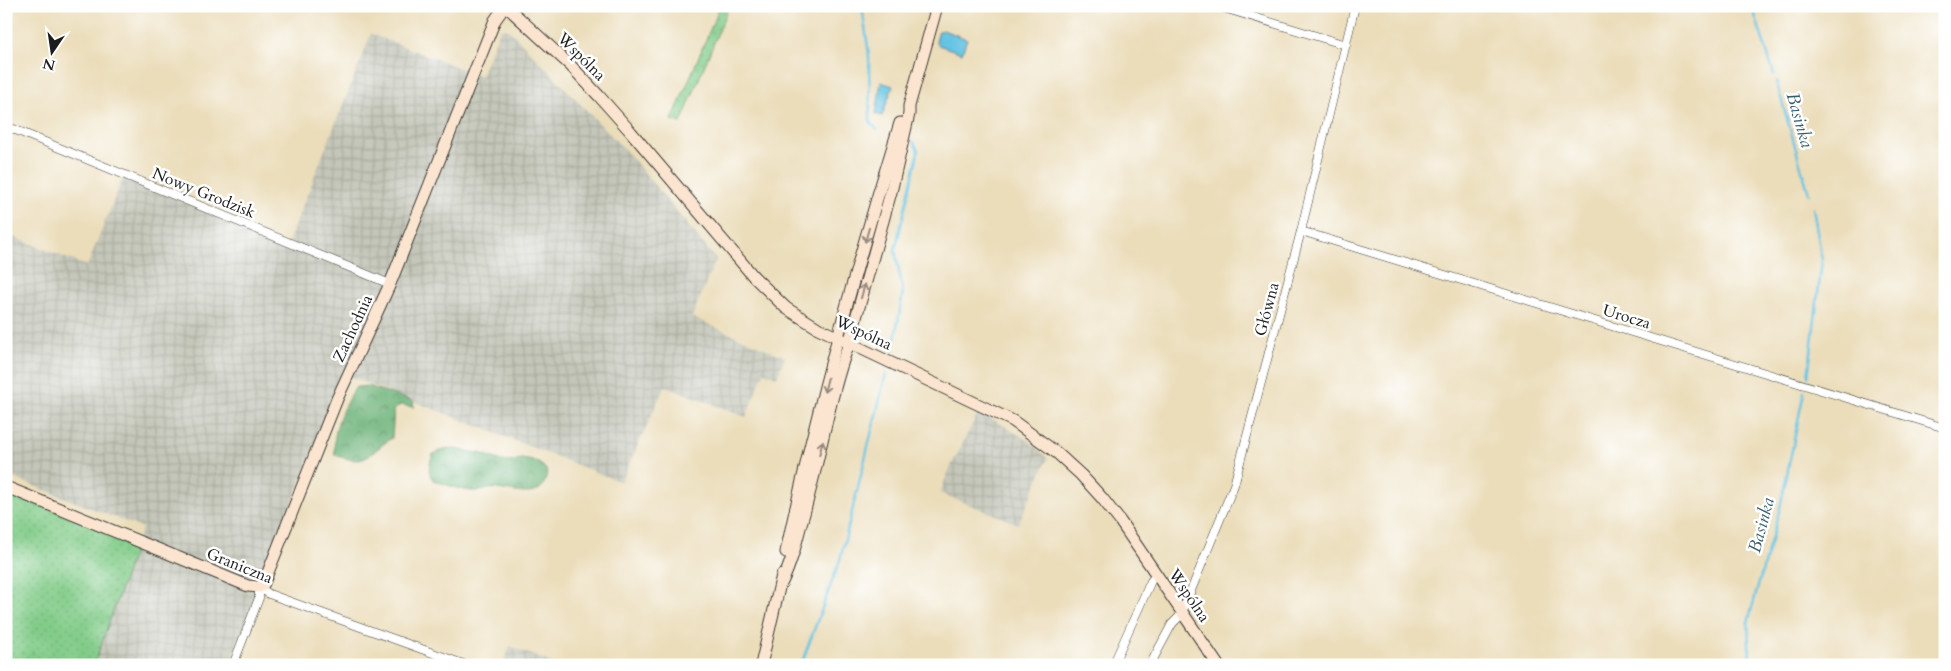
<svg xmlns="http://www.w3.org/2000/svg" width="1951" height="671" font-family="Cardo,serif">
  <defs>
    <pattern id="industrial-grid" width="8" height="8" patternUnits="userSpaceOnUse" patternTransform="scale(1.25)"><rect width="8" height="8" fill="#c4c6b9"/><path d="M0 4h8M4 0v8" fill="none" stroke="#a8aa9e"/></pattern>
    <pattern id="grass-dots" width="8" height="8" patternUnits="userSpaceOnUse" patternTransform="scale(1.25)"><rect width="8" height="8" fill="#82cc89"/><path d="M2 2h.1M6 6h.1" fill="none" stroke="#70af76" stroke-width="1.8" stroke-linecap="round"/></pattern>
    <pattern id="forest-crowns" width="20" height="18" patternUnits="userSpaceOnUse" patternTransform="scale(1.25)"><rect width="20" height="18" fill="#69b075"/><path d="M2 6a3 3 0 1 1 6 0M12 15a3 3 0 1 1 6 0" fill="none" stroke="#568e5f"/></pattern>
  </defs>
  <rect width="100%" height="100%" fill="#fff"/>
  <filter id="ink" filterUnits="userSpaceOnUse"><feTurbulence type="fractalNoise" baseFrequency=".02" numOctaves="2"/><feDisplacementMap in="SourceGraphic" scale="10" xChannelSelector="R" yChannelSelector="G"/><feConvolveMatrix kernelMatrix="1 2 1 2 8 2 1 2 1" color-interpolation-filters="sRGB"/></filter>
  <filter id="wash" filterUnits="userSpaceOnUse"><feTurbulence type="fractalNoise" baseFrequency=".0096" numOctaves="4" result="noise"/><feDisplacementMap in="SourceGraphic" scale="20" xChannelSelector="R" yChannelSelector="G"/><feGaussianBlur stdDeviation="1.12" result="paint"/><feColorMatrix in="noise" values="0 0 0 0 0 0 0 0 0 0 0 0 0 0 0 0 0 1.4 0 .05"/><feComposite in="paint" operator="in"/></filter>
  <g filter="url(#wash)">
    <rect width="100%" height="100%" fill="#ebddba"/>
    <g fill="url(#industrial-grid)">
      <path d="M507,28L628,153L716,259L692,317L785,357L777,377L764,372L746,417L665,386L621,482L343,374L229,665H94L142,528L6,475V234L87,266L124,175L287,245L371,34L481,76L500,29Z"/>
      <path d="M979,411L1029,441L1048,458L1018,524L940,493L949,470Z"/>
      <path d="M510,646L557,665H503Z"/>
    </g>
    <g fill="url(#grass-dots)" stroke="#4f7452">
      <path d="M720,6H729L681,123L672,120Z"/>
      <path d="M6,492L137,543L94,665H6Z"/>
    </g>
    <g fill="url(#forest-crowns)" stroke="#426648">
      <path d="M368,386L413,401L414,407L400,405L394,410L392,438C365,455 370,467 335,455C332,429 342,408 356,387Z"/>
      <path d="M448,448L480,453L502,461L510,462L521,459L536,461L543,466L547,471C545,502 519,492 498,489C489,487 480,492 471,491C459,490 445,484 433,480C427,471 429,464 433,454Z"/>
    </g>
    <g fill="#64c2e2" stroke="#406f7f">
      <path d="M943,30L967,39L962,53L938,45L936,41L939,31Z"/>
      <path d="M881,82L893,86L882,116L876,114Z"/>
    </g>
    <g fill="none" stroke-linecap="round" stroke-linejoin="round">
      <g stroke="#64c2e2" stroke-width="2.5">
        <path d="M862,6L869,55L870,121L877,130"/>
        <path d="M1752,6L1774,74"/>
        <path d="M1776,81L1809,194"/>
        <path d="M893,350L903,292L895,250L917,158L918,150L913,141"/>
        <path d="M1808,377L1822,260L1813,208"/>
        <path d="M801,665L840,560L886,374"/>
        <path d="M1750,665L1748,622L1780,508L1804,392"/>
      </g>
    </g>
  </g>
  <g filter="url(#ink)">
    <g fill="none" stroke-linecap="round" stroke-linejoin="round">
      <defs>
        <g id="street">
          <path d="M1217,6L1346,45"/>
          <path d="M6,126L390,284"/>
          <path d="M1301,231L1945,428"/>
          <path d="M259,587L269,594L466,665"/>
          <path d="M233,665L259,598V587"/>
          <path d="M1113,665L1151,581L1157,574"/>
          <path d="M1150,665L1172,624L1181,615L1234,485L1301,231L1355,6"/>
        </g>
        <g id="secondary">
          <path d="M506,6L571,66L599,96L631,132L754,277L786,308L818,328L1013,421L1057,453L1081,475L1102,498L1120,521L1218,665"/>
          <path d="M6,487L248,586L259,587L263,585L337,399L390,284L495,20L505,6"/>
          <path d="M786,552C817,408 856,264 900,123"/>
          <path d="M782,582C791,564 796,544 801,524C819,464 828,401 849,343L891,192L909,114V106L937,6"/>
          <path d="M761,665L782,575"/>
        </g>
      </defs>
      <use href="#street" stroke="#3b3934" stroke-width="9"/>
      <use href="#secondary" stroke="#3b3934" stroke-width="13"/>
      <use href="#street" stroke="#fff" stroke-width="8"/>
      <use href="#secondary" stroke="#fce5d0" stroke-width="11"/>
    </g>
    <defs><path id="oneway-shaft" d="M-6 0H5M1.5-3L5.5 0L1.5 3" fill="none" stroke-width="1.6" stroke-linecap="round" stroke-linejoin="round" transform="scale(1.25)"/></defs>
    <g stroke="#978b7f">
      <use href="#oneway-shaft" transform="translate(867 235) rotate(105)"/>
      <use href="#oneway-shaft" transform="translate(863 291) rotate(-74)"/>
      <use href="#oneway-shaft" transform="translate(826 385) rotate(104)"/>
      <use href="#oneway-shaft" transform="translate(821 448) rotate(-76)"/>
    </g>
  </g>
  <g text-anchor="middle" stroke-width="5" stroke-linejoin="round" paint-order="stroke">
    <g font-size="16" fill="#1c1c1c" stroke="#fff">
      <text transform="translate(582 56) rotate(45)" y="6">Wspólna</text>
      <text transform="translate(204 192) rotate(22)" y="6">Nowy Grodzisk</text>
      <text transform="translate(1266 309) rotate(-75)" y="6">Główna</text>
      <text transform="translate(1627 316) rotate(17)" y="6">Urocza</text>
      <text transform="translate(352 328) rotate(-65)" y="6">Zachodnia</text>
      <text transform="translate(864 332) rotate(25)" y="6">Wspólna</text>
      <text transform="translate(240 565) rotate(22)" y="6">Graniczna</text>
      <text transform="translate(1190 595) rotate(56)" y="6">Wspólna</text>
    </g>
    <g font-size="18" font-style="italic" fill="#395e6b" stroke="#fff">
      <text transform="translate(1800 120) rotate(74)" y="6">Basinka</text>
      <text transform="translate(1761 525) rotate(-75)" y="6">Basinka</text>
    </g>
  </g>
  <rect width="1951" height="671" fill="none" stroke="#fff" stroke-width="25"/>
  <g transform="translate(52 52) rotate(193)" stroke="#ffffff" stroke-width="4" paint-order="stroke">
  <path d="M0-4L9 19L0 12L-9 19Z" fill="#1c1c1c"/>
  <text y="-8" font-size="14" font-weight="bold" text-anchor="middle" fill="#1c1c1c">N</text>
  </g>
</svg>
